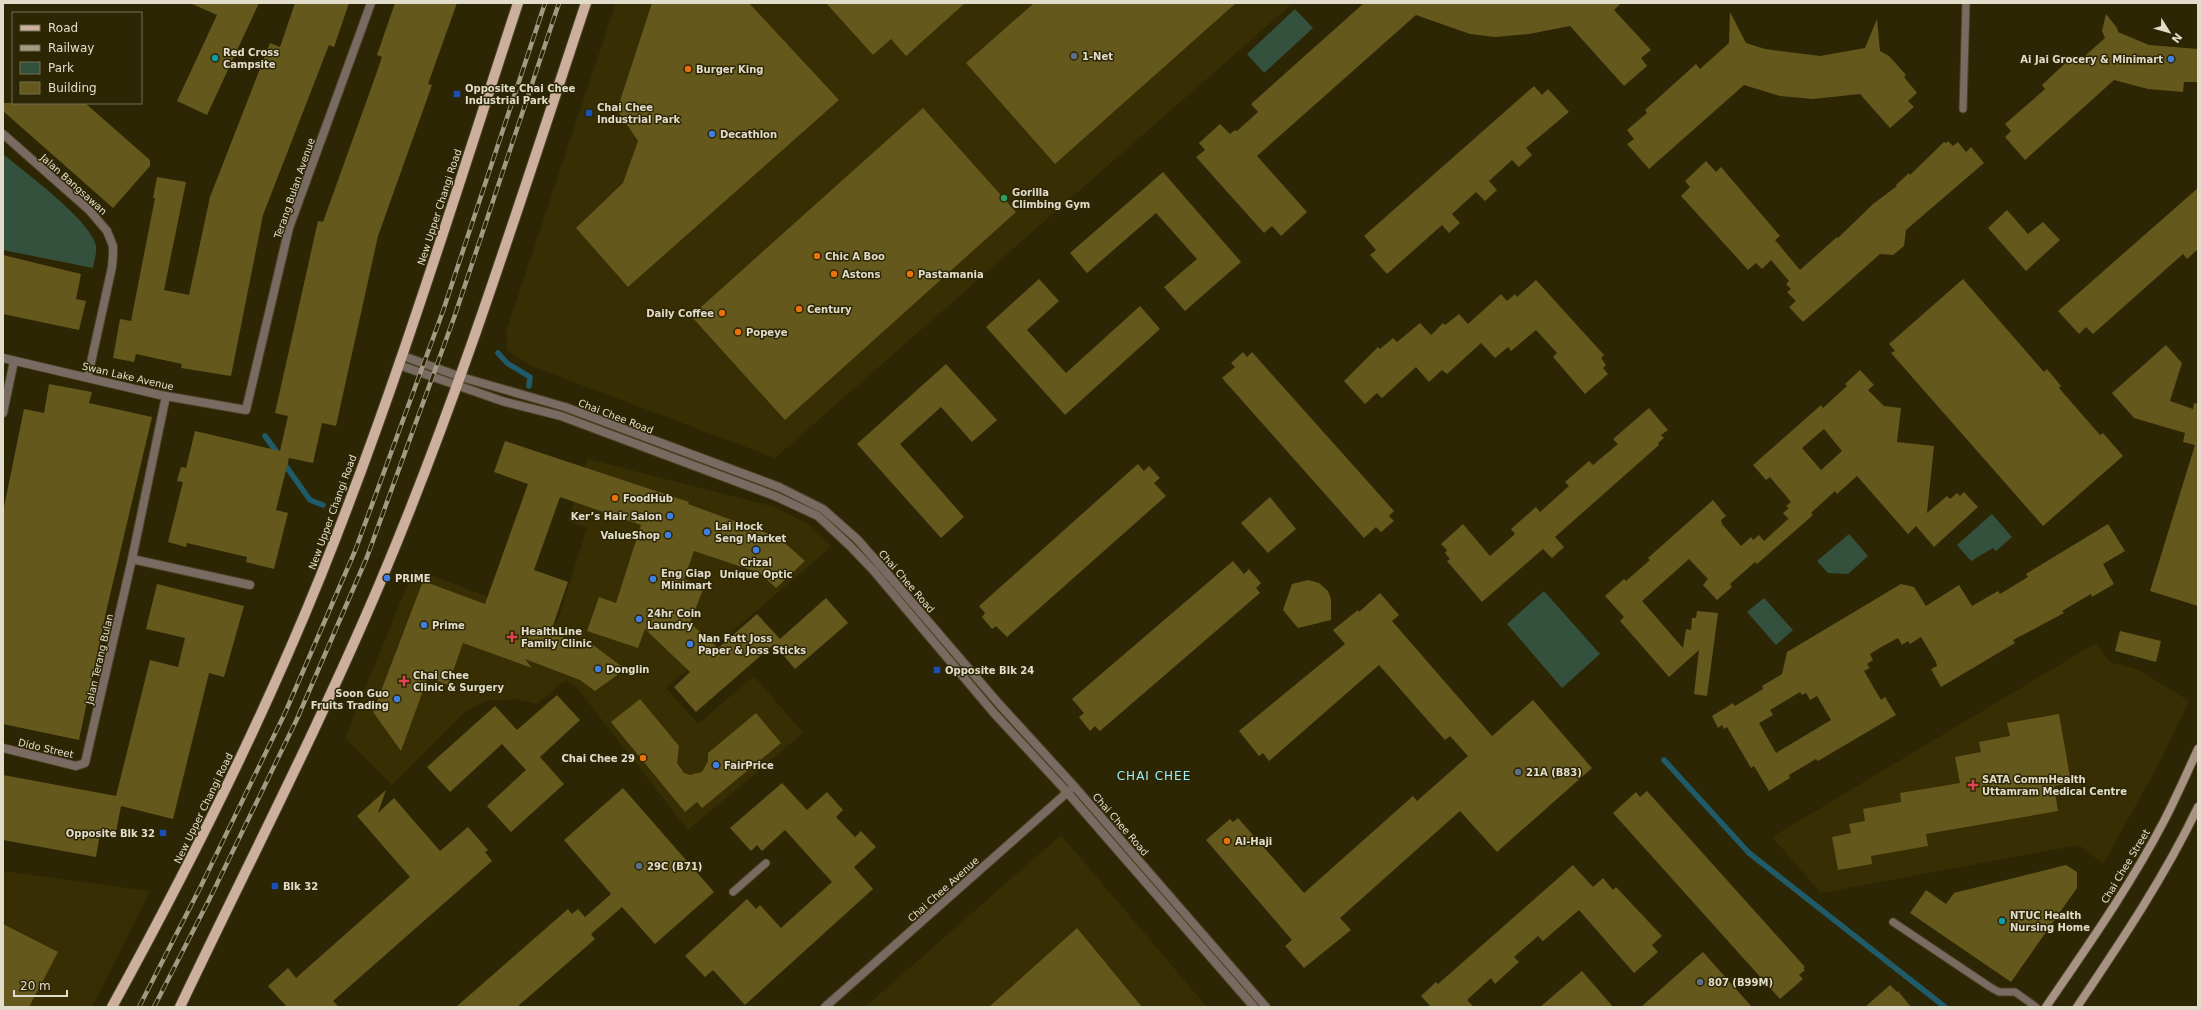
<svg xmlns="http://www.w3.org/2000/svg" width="2201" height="1010" font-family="'DejaVu Sans',sans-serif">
  <rect width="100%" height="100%" fill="#2d2605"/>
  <g fill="#382e03">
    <path d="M616,3H1293L775,458L531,366L507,350L506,332Z"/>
    <path d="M588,459L775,507L809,525L832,546L666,688L698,724L754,676L803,733L688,830L577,688L566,680L537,704L516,699L485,701L465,712L392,785L345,738L414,569L557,623L587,528L568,521Z"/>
    <path d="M2096,643L2110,662L2139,670L2189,701L2161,760L2103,864L2079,845L1821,893L1772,837Z"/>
    <path d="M1061,835L1207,1007H865Z"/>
    <path d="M3,871L150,891L92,1007H3Z"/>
  </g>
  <g fill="#34513d">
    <path d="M1295,9L1313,28L1264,73L1247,54Z"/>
    <path d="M3,154C24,172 91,220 96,246C97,253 94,261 93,268L3,250Z"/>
    <path d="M1992,514L2012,537L1996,551L1993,548L1971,561L1957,545Z"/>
    <path d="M1849,534L1868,556L1848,574L1828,573L1817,561Z"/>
    <path d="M1544,591L1600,654L1562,688L1507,624Z"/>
    <path d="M1764,598L1793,630L1776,645L1747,612Z"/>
  </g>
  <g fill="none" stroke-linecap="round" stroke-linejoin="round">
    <g stroke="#205b69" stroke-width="5.5">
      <path d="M498,353L507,363L530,377L529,386"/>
      <path d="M265,436L279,455"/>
      <path d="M283,462L310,500L323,505"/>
      <path d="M1664,760L1749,853L1945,1007"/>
    </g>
  </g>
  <g fill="#65581c" fill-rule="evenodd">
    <path d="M190,3H259L207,115L177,101L217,15Z"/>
    <path d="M295,3H349L334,47L329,45L263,215L231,376L181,368L182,364L136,354L134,362L113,358L120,319L131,321L155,198H153L157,177L186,182L164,290L189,295L210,197L270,43L280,47Z"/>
    <path d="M395,3H457L428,84L432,85L378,236L336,426L322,423L313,463L289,458L276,510L288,513L274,569L246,562L247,557L187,543L186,547L168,542L183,482L177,481L181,467L186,468L195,431L280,451L288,416L275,413L318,221L323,222L373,83L382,57L377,55Z"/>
    <path d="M652,3H749L839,100L628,287L576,228L623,183L638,141L617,110Z"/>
    <path d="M826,3H965L906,56L891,39L873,55Z"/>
    <path d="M1034,3H1236L1055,164L966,63Z"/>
    <path d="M1364,3H1621L1614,10L1651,50L1641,58L1647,66L1624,86L1570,26L1529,34L1495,37L1470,34L1416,15L1257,156L1307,212L1281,236L1272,226L1264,233L1196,157L1205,150L1199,143L1220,124L1230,134L1235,130L1237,131L1258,112L1251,104Z"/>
    <path d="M1730,12L1746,43L1765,49L1820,56L1865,48L1877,19L1880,51L1889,56L1906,75L1904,77L1917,93L1908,101L1914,107L1890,128L1860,94L1813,99L1780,96L1744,85L1649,169L1627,144L1634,139L1627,130L1647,113L1645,110L1696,64L1700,69L1729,43Z"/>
    <path d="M2106,14L2117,28L2118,32L2149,45L2198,49V82H2184L2183,92L2148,89L2114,80L2025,160L2005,137L2011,131L2005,124L2045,89L2042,85L2073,56L2078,62L2105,38L2102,31Z"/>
    <path d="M1534,86L1542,95L1548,89L1569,112L1526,148L1532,155L1519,167L1512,160L1489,181L1497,190L1485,201L1476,192L1452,214L1460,223L1449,233L1442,225L1387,274L1370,255L1376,250L1364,236Z"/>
    <path d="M3,103H85L150,160V166L113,208L3,111Z"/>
    <path d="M923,108L1016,212L785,420L691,316Z"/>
    <path d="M1948,141L1953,146L1958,142L1966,152L1971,147L1984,163L1906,230L1904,246L1893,255L1880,254L1803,322L1789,307L1796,301L1787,292L1791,289L1786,284L1789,281L1771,260L1762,269L1756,263L1748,270L1681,196L1690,187L1685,181L1706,161L1716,172L1721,167L1780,236L1775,240L1800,270L1837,237L1838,238L1873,204L1897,186L1896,185L1909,173L1910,175L1944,142L1946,143Z"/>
    <path d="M1163,172L1241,262L1185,311L1164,287L1197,259L1156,213L1087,273L1070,253Z"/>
    <path d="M2198,188V249L2187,259L2183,254L2093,334L2086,327L2079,334L2058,311Z"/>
    <path d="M2007,210L2028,234L2043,222L2060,240L2026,271L1988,228Z"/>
    <path d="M3,255L81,274L76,299L86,301L79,330L3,314Z"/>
    <path d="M1039,279L1059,301L1027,330L1066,373L1140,306L1160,329L1065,415L986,327Z"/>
    <path d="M1963,279L2044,372L2047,369L2061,386L2059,388L2100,435L2103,433L2123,456L2043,526L1891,353L1895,351L1889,344Z"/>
    <path d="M1536,280L1604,355L1601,358L1606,365L1603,368L1608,374L1585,394L1553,357L1557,353L1536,330L1511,351L1508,347L1495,358L1481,343L1447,374L1442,370L1429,382L1416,367L1382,398L1377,393L1365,404L1344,381L1378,347L1380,349L1393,338L1397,342L1420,323L1431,335L1443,323L1445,325L1459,314L1468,324L1501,294L1507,301L1515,294L1517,297Z"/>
    <path d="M2166,345L2182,363L2170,401L2193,409L2194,403L2198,404V606L2150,591L2195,445L2183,442L2185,433L2134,418L2112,393Z"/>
    <path d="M1243,352L1247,357L1252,352L1394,511L1389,516L1394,521L1381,532L1376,527L1364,538L1222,378L1235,367L1231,363Z"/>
    <path d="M946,364L997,420L972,442L941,407L900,444L964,517L941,538L857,444Z"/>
    <path d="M1860,370L1874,385L1868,390L1884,406L1901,408L1897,442L1934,446L1927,513L1947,496L1950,499L1957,493L1960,496L1964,492L1978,507L1934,547L1916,526L1908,534L1857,476L1837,494L1835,491L1811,513L1813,515L1757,564L1755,562L1730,584L1732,587L1717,600L1703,585L1708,579L1689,559L1642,601L1683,648L1686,629L1691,630L1692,618H1696L1697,611L1718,613L1707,696L1694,694L1699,650L1669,677L1620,621L1624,617L1605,596L1624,579L1626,581L1650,560L1648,558L1713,500L1726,516L1721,520L1722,524L1741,546L1751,537L1753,540L1759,535L1764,541L1788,519L1792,523L1783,513L1789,508L1786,506L1791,502L1770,477L1766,480L1753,465L1821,405L1823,408L1847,386L1845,384ZM1824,429L1842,451L1821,470L1802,448Z"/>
    <path d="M49,384L92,392L89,403L152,417L106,612L79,740L3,724V512L24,409L44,413Z"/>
    <path d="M1649,408L1668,430L1661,435L1664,438L1658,443L1659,445L1555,537L1564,547L1552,558L1543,549L1482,602L1447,561L1450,559L1445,553L1447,550L1441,544L1463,524L1490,556L1515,534L1511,529L1536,507L1540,512L1569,486L1565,482L1589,461L1593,465L1618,444L1613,439Z"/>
    <path d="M505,441L689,502L688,504L778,537L805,561L776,588L760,573L694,551L684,579L704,587L690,623L718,648L757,614L780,639L826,598L848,623L795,669L774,644L696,712L674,687L690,672L645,629L638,648L587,631L599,597L616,603L641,525L560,497L534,570L568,582L550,634L583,643L584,638L621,666L618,670L620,673L595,691L580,680L525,659L532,668L463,643L448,685L428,677L401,751L373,712L423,581L485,604L528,484L494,472Z"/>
    <path d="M1138,464L1144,471L1149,466L1160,478L1154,483L1166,496L1007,637L996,626L992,629L982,617L985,613L979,606Z"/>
    <path d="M1270,497L1296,529L1268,553L1241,523Z"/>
    <path d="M2108,524L2125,551L2103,564L2114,584L2092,597L2091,594L2062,611L2064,613L2013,640L2015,643L1941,687L1931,669L1937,666L1936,662L1921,637L1910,644L1908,641L1902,645L1898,638L1883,646L1870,654L1873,660L1867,664L1870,668L1864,671L1881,700L1885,697L1896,715L1818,761L1816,759L1789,775L1790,778L1769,791L1754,766L1751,768L1727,727L1724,729L1722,725L1718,728L1712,716L1733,703L1735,706L1763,689L1762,686L1782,674L1787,652L1901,584L1914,587L1926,606L1959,585L1972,606L1998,591L2000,594L2028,577L2026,574ZM1800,692L1802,695L1806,693L1810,700L1817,696L1831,720L1776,753L1759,723L1773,715L1770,710Z"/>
    <path d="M1233,561L1244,574L1249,569L1261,583L1256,588L1260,593L1100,731L1095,726L1090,731L1079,717L1084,713L1072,699Z"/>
    <path d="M1308,580L1319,583L1328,591L1331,599V620L1298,628L1283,610L1292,584Z"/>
    <path d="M157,584L244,606L224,677L209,673L173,819L121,806L115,837L100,834L96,857L3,840V775L116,796L150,660L178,667L185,638L146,629Z"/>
    <path d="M1380,593L1399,615L1392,621L1492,736L1533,700L1592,768L1497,852L1460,811L1340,918L1351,930L1304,968L1285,946L1292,940L1206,840L1230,819L1233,822L1238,818L1304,893L1413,796L1417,801L1468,756L1450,736L1445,740L1379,665L1269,761L1263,753L1259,756L1239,731L1345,644L1333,630L1358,610L1359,612Z"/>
    <path d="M2120,631L2161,641L2156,662L2115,651Z"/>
    <path d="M557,695L580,720L540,757L564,784L511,832L487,806L526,770L502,744L450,792L427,767L495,706L517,730Z"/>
    <path d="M640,699L679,746L677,763L684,773L690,775L702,772L708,761V753L756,713L781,743L702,808L697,802L685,812L611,722Z"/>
    <path d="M2059,714L2071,783L2054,786L2058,811L1926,834L1928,846L1871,856L1872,864L1838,870L1832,837L1851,833L1849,824L1865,821L1863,809L1901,802L1900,793L1960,783L1955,757L1981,752L1979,742L2010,736L2007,723Z"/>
    <path d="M782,783L807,810L827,792L843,810L836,817L855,837L861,831L876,847L854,867L873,889L745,1005L713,970L705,977L685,956L747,899L756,909L760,905L781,928L832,882L785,830L762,851L757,845L751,851L730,828Z"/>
    <path d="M623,788L714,892L655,944L622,907L591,934L595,939L517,1007H456L568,909L572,914L578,909L585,917L611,894L564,840Z"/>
    <path d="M386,790L378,813L394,798L440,851L468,827L488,850L485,852L492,861L333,1001L339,1007H287L268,986L288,968L296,978L410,877L357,816Z"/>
    <path d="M1647,791L1805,967L1803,968L1805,970L1799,975L1803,979L1780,999L1613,813L1636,792L1640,797Z"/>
    <path d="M1573,865L1593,887L1603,878L1613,890L1616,887L1662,936L1652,945L1658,952L1634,973L1579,910L1543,941L1538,936L1514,957L1519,962L1495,984L1491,978L1467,1000L1474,1007H1431L1421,996L1436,982L1438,984Z"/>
    <path d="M2066,865L2077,872V888L2011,982L1910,913L1926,890L1946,904L1954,893Z"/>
    <path d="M3,924L58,952L29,1007H3Z"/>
    <path d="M1077,928L1142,1007H989Z"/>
    <path d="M1703,952L1752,1007H1641L1698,956Z"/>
    <path d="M1582,971L1613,1007H1540Z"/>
    <path d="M1890,985L1897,992L1898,991L1911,1007H1865Z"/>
  </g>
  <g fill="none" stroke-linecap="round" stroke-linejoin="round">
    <defs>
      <g id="lane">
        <path d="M1963,109L1966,3"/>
        <path d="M733,892L766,863"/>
        <path d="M1893,922L1990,987L1999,992H2015L2036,1007"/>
      </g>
      <g id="street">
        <path d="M3,134L89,210L107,231L113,246V255L112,267L88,376"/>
        <path d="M403,356L461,377L565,407L779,487L823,509L857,539L879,564L1000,705L1074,786L1266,1007"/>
        <path d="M3,358L160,395L246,410L289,228L371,3"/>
        <path d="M399,365L502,401L561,416L593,428L775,496L818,516L850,546L873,570L993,712L1067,792L1254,1007"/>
        <path d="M3,413L14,361"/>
        <path d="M132,559L250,585"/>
        <path d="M3,748L76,766L85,763L132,559L166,396"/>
        <path d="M825,1007L1070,790"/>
      </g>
      <g id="secondary">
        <path d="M2046,1007C2087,947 2130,886 2164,821C2176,798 2187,773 2198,749"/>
        <path d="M2077,1007C2120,943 2164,878 2198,807"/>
      </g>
      <g id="primary">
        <path d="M112,1007C189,867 261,724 321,575C396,388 455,195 518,3"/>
        <path d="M180,1007C247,866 319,727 380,583C460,394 521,198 586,3"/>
      </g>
    </defs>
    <use href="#lane" stroke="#4a4325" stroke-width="9"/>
    <use href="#street" stroke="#4a4325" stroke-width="10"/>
    <use href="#secondary" stroke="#4a4325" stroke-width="10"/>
    <use href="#primary" stroke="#4a4325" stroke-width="12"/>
    <use href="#lane" stroke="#796b62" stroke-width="7"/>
    <use href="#street" stroke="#796b62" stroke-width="8"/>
    <use href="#secondary" stroke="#a89283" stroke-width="8"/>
    <use href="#primary" stroke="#ccb09d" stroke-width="10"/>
    <defs>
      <g id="rail">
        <path d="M139,1007L200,888L285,713L355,551L443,311L545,3"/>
        <path d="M154,1007L212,894L297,719L367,557L455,315L559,3"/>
      </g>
    </defs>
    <use href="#rail" stroke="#a19b84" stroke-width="4.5"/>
    <use href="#rail" stroke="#2d2605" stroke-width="3" stroke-dasharray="9" stroke-linecap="butt"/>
  </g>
  <g fill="#5c6f8a" stroke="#2d2605" stroke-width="1.5">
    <circle cx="1074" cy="56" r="4"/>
    <circle cx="1518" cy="772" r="4"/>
    <circle cx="639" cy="866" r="4"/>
    <circle cx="1700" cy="982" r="4"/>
  </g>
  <g fill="#0f9aa8" stroke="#2d2605" stroke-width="1.5">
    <circle cx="215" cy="58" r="4"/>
    <circle cx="2002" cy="921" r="4"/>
  </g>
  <g fill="#3f7fe0" stroke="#2d2605" stroke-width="1.5">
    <circle cx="2171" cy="59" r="4"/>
    <circle cx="712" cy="134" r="4"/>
    <circle cx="670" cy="516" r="4"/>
    <circle cx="707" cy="532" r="4"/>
    <circle cx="668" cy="535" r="4"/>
    <circle cx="756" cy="550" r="4"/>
    <circle cx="387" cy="578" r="4"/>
    <circle cx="653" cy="579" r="4"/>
    <circle cx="639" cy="619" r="4"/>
    <circle cx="424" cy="625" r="4"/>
    <circle cx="690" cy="644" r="4"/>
    <circle cx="598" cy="669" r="4"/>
    <circle cx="397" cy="699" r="4"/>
    <circle cx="716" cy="765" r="4"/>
  </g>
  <g fill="#e8710a" stroke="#2d2605" stroke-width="1.5">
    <circle cx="688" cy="69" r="4"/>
    <circle cx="817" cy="256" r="4"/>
    <circle cx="834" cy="274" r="4"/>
    <circle cx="910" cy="274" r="4"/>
    <circle cx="799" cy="309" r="4"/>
    <circle cx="722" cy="313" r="4"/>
    <circle cx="738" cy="332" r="4"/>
    <circle cx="615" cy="498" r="4"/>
    <circle cx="643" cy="758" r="4"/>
    <circle cx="1227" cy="841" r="4"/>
  </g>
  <g fill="#1a4fb4" stroke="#2d2605" stroke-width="1.5">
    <rect x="453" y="90" width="8" height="8" rx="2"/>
    <rect x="585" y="109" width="8" height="8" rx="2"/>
    <rect x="933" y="666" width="8" height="8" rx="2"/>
    <rect x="159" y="829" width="8" height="8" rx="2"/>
    <rect x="271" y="882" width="8" height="8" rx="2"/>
  </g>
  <circle fill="#2e9e5b" stroke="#2d2605" stroke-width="1.5" cx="1004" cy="198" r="4"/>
  <g fill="#e0444e" stroke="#2d2605" stroke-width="1.5">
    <path d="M510 631h4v4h4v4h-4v4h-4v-4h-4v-4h4z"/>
    <path d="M402 675h4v4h4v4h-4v4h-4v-4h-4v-4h4z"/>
    <path d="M1971 779h4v4h4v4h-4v4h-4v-4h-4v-4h4z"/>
  </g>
  <g text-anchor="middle" stroke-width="3" stroke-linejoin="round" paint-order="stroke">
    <g font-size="10" font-weight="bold" fill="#e2ddcb" stroke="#2d2605" text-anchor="start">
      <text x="223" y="56">Red Cross<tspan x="223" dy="12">Campsite</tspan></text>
      <text x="1082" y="60">1-Net</text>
      <text x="2163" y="63" text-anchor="end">Ai Jai Grocery &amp; Minimart</text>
      <text x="696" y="73">Burger King</text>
      <text x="465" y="92">Opposite Chai Chee<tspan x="465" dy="12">Industrial Park</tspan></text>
      <text x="597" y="111">Chai Chee<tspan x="597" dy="12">Industrial Park</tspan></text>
      <text x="720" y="138">Decathlon</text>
      <text x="1012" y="196">Gorilla<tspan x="1012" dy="12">Climbing Gym</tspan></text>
      <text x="825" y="260">Chic A Boo</text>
      <text x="842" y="278">Astons</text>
      <text x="918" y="278">Pastamania</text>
      <text x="807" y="313">Century</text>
      <text x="714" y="317" text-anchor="end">Daily Coffee</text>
      <text x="746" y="336">Popeye</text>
      <text x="623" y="502">FoodHub</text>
      <text x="662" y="520" text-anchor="end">Ker’s Hair Salon</text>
      <text x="715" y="530">Lai Hock<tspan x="715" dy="12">Seng Market</tspan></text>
      <text x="660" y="539" text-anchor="end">ValueShop</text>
      <text x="756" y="566" text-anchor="middle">Crizal<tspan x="756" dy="12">Unique Optic</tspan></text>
      <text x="661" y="577">Eng Giap<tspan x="661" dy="12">Minimart</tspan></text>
      <text x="395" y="582">PRIME</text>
      <text x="647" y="617">24hr Coin<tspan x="647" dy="12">Laundry</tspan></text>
      <text x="432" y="629">Prime</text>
      <text x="521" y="635">HealthLine<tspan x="521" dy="12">Family Clinic</tspan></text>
      <text x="698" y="642">Nan Fatt Joss<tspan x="698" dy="12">Paper &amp; Joss Sticks</tspan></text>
      <text x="606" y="673">Donglin</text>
      <text x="945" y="674">Opposite Blk 24</text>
      <text x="413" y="679">Chai Chee<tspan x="413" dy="12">Clinic &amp; Surgery</tspan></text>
      <text x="389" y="697" text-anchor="end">Soon Guo<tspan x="389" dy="12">Fruits Trading</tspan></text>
      <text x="635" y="762" text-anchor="end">Chai Chee 29</text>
      <text x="724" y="769">FairPrice</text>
      <text x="1526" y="776">21A (B83)</text>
      <text x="1982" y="783">SATA CommHealth<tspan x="1982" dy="12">Uttamram Medical Centre</tspan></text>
      <text x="155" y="837" text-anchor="end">Opposite Blk 32</text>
      <text x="1235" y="845">Al-Haji</text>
      <text x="647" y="870">29C (B71)</text>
      <text x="283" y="890">Blk 32</text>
      <text x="2010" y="919">NTUC Health<tspan x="2010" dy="12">Nursing Home</tspan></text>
      <text x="1708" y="986">807 (B99M)</text>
    </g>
    <g font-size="10" fill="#e2ddcb" stroke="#2d2605">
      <text transform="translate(74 184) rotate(42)" y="4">Jalan Bangsawan</text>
      <text transform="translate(294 188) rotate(-71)" y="4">Terang Bulan Avenue</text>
      <text transform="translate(439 207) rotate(-72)" y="4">New Upper Changi Road</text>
      <text transform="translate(128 376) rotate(13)" y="4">Swan Lake Avenue</text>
      <text transform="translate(616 416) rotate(21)" y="4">Chai Chee Road</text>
      <text transform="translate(332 512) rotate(-70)" y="4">New Upper Changi Road</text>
      <text transform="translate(907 581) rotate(49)" y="4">Chai Chee Road</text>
      <text transform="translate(99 659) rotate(-77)" y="4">Jalan Terang Bulan</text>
      <text transform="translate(46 748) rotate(13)" y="4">Dido Street</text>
      <text transform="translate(203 808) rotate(-64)" y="4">New Upper Changi Road</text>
      <text transform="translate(1121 824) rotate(49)" y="4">Chai Chee Road</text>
      <text transform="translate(2125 866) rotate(-59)" y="4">Chai Chee Street</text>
      <text transform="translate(943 889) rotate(-42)" y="4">Chai Chee Avenue</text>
    </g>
    <g font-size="12" letter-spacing="1" fill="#9dedfa" stroke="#2d2605">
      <text x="1154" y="780">CHAI CHEE</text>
    </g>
  </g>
  <rect width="2201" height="1010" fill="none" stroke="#e2ddcb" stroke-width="8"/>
  <rect x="12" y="12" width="130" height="92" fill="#2d2605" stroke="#756f54"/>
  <rect x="20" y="25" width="20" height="6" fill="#ccb09d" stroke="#756f54"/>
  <text x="48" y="32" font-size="12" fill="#e2ddcb">Road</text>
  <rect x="20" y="45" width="20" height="6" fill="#a19b84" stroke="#756f54"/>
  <text x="48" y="52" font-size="12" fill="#e2ddcb">Railway</text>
  <rect x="20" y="62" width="20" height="12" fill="#34513d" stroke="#756f54"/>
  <text x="48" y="72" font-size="12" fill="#e2ddcb">Park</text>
  <rect x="20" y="82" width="20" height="12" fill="#65581c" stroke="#756f54"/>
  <text x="48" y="92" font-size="12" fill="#e2ddcb">Building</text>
  <g transform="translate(2169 32) rotate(127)" stroke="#2d2605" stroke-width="3" paint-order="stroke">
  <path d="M0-3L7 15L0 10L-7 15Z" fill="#e2ddcb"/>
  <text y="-6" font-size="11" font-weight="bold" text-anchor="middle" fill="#e2ddcb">N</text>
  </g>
  <path d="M14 990v6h53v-6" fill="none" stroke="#e2ddcb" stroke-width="2"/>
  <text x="20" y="990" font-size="12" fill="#e2ddcb" stroke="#2d2605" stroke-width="3" paint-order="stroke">20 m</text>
</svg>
